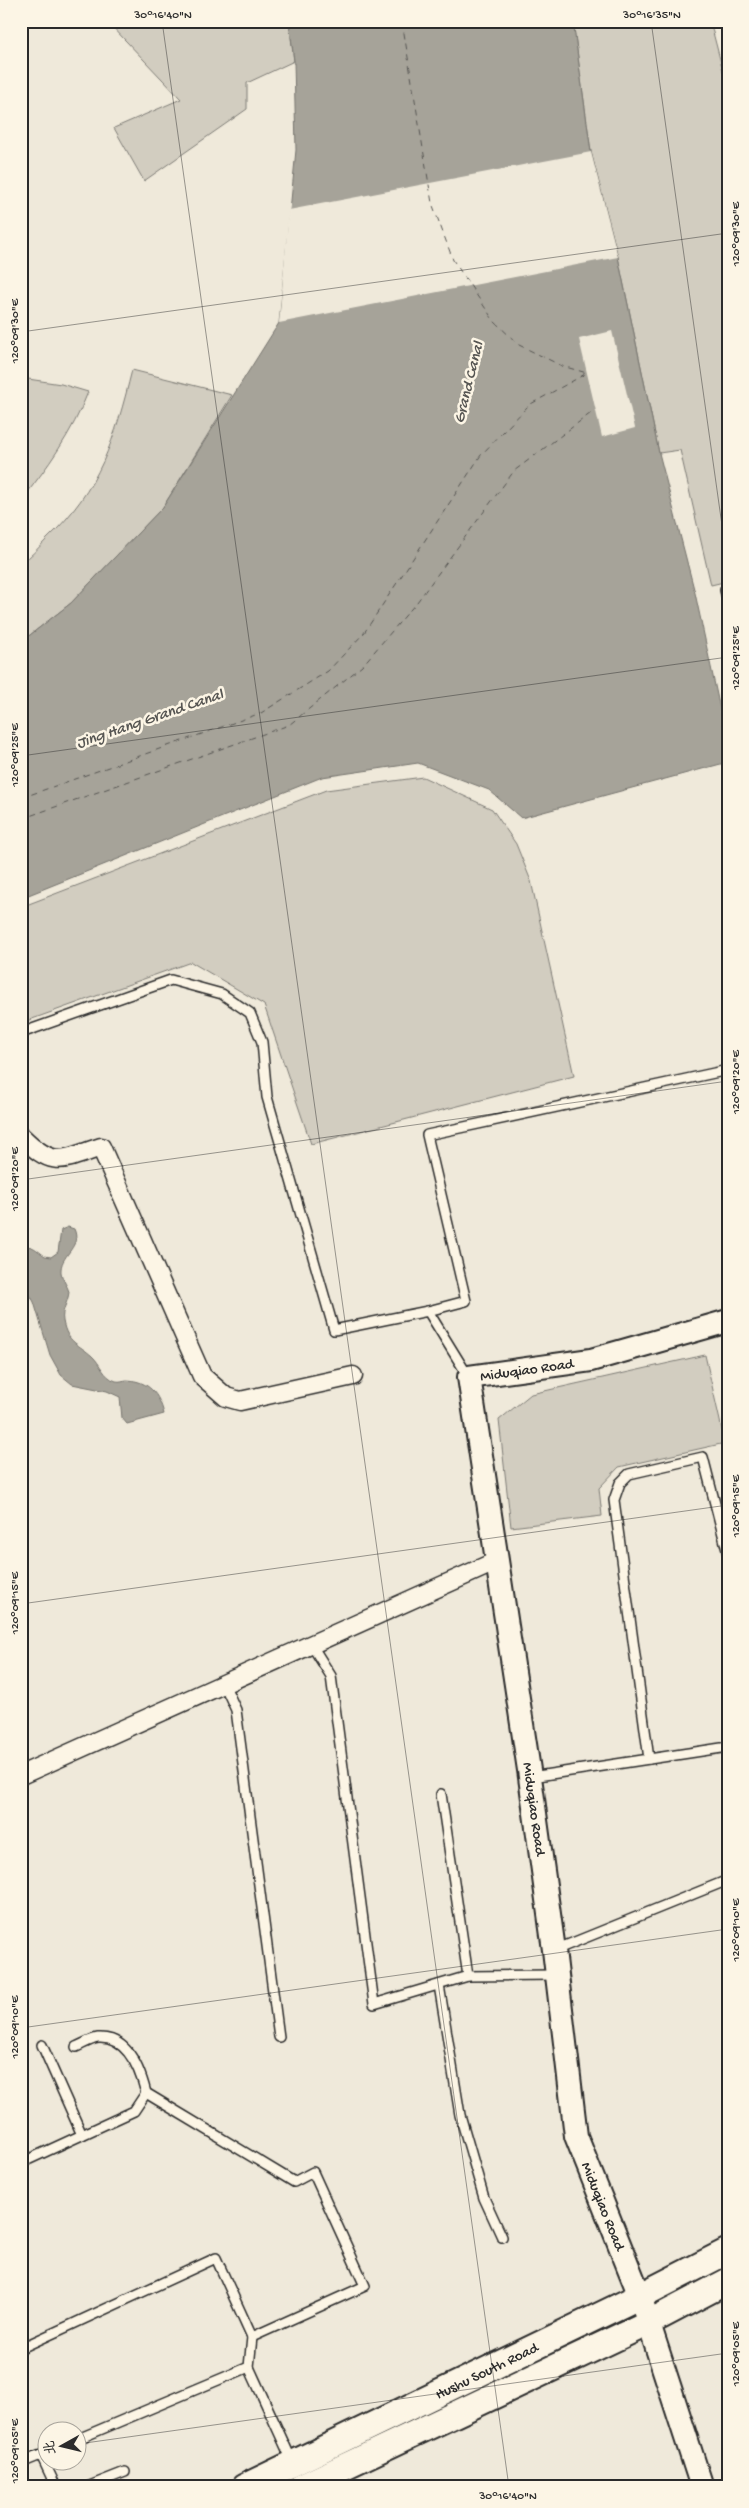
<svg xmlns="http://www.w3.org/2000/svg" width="749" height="2508" font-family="'Gochi Hand','LXGW WenKai TC',sans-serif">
  <rect width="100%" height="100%" fill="#efe9da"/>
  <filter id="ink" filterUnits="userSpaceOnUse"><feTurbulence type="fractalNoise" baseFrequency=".02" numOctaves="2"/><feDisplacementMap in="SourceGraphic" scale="10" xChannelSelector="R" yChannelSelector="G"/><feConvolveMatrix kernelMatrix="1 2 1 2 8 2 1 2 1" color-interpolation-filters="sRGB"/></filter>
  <g filter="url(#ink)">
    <g fill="#d2cdc0" stroke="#7e7c76">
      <path d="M107,21H289L294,61L247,83V109L144,181L114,128L181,99Z"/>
      <path d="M573,21H710L728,90V581L711,585L680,450L659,453L618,257L591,152Z"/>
      <path d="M132,370L232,395L163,507L71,603L21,642V563C31,557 39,547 47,539C100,489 115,439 132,370Z"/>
      <path d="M28,379L61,384L88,392C72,434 48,466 21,501V380Z"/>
      <path d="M423,777L492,809L516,844L531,881L574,1076L311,1144L264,1005L191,962L21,1023V907L326,790Z"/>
      <path d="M705,1355L725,1443L619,1467L599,1488L602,1516L511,1527L499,1420L531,1394Z"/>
    </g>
    <g fill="#a6a399" stroke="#75736d">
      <path d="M289,21H573L591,152L618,257L659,453L695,593L728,746V762L521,818L489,790L418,763L322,777L21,898V642L71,603L163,507L279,323L296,150L294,61Z"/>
      <path d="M68,1227L74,1229C82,1246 62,1254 61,1269C60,1277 67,1284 69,1292C68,1303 61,1310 63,1321C67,1343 79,1344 92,1356C101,1364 103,1377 116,1381C120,1382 124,1380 127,1380C149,1381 159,1394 164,1414L127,1424L122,1418L120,1397L107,1391L72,1384L61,1375L50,1355L34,1302L21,1279V1247C33,1244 36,1250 45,1256L51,1257L58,1252L61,1230Z"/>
    </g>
    <g fill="#efe9da">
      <path d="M591,152L618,257L279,323L289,210Z"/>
      <path d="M612,331L635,428L602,437L579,339Z"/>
    </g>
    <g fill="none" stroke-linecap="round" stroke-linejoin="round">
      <g stroke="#565552" stroke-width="1" stroke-dasharray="6 5" stroke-linecap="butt">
        <path d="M21,798L261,713L328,671L364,633L481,455L529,405L587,373L562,366L519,345L494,321L453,260L432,203L402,21"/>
        <path d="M21,819L289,725L362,666L417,602L514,471L595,410"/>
      </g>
      <defs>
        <g id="service">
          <path d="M728,590H725L728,602"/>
          <path d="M21,1033L171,980L222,994L250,1013L262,1042L267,1097L334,1330L428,1311L468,1376"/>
          <path d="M428,1311L466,1301L427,1135L728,1070"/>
          <path d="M311,1644L331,1676L374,2004L468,1976L557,1975"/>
          <path d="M224,1684L236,1710L279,2037"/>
          <path d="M649,1759L614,1500L620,1483L629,1474L703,1457L728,1554"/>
          <path d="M531,1777L728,1747"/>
          <path d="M441,1794L468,1976"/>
          <path d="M555,1950L728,1880"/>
          <path d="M439,1985L460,2115L484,2198L502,2237"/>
          <path d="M42,2045L82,2135"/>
          <path d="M146,2093L294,2182L313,2172L365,2286L252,2337"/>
          <path d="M21,2163L134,2111L146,2093C140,2069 128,2036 98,2038C91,2039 83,2044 76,2047"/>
          <path d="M21,2348L216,2258L252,2337L249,2367L78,2439"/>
          <path d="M249,2367L293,2463"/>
          <path d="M41,2455L56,2487"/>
          <path d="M21,2463L48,2452"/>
          <path d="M87,2487L125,2472"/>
        </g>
        <g id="minor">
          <path d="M21,1136C54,1169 61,1160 101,1147L202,1376L226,1397L240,1401L353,1376"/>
          <path d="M21,1775L497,1561"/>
        </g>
        <g id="tertiary">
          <path id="s1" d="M702,2487L640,2296L576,2136L554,1950L529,1770L469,1377L591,1360L728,1321"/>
        </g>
        <g id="secondary">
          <path id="s2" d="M244,2487L640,2296L728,2251"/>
          <path d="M301,2487L648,2323L728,2281"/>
        </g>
      </defs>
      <use href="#service" stroke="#2b2b2b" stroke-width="12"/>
      <use href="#minor" stroke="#2b2b2b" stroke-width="21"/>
      <use href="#tertiary" stroke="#2b2b2b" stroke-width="26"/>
      <use href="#secondary" stroke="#2b2b2b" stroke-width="29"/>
      <use href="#service" stroke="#fcf5e5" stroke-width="9"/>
      <use href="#minor" stroke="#fcf5e5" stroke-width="18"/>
      <use href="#tertiary" stroke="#fcf5e5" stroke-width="22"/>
      <use href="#secondary" stroke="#fcf5e5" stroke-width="25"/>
    </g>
  </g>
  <path fill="none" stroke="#2b2b2b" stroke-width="1" stroke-opacity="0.45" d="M162,21L509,2487M651,21L728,568M21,332L728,233M21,756L728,657M21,1180L728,1081M21,1604L728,1505M21,2028L728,1929M78,2444L728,2353M21,2452L48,2448"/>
  <g text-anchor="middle" stroke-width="5" stroke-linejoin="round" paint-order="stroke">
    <g font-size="15" fill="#2b2b2b" stroke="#fcf5e5">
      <text dy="5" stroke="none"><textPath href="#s1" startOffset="1198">Miduqiao Road</textPath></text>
      <text transform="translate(535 1809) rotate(82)" y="5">Miduqiao Road</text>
      <text transform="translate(604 2206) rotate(68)" y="5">Miduqiao Road</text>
      <text dy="5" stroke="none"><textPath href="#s2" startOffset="269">Hushu South Road</textPath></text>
    </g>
    <g font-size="16" font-style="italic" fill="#565552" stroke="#fcf5e5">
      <text transform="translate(467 382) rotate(-76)" y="6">Grand Canal</text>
      <text transform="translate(149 717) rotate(-19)" y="6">Jing Hang Grand Canal</text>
    </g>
  </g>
  <rect width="749" height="2508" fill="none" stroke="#fcf5e5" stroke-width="55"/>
  <g transform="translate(62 2446) rotate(262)"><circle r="24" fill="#fcf5e5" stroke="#a8a49b"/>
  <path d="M0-4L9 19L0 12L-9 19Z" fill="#2b2b2b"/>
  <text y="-8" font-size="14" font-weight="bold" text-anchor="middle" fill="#2b2b2b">北</text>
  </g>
  <rect x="28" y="28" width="694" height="2452" fill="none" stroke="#2b2b2b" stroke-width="2"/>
  <g font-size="12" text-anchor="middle" fill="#2b2b2b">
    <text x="163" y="18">30°16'40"N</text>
    <text x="652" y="18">30°16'35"N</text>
    <text transform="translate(735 234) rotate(-90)" y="4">120°09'30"E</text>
    <text transform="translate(14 331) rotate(-90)" y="4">120°09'30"E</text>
    <text transform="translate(735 658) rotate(-90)" y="4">120°09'25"E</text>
    <text transform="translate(14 755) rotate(-90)" y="4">120°09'25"E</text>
    <text transform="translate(735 1082) rotate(-90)" y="4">120°09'20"E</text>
    <text transform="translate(14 1179) rotate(-90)" y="4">120°09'20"E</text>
    <text transform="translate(735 1506) rotate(-90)" y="4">120°09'15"E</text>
    <text transform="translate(14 1603) rotate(-90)" y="4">120°09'15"E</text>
    <text transform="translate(735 1930) rotate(-90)" y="4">120°09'10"E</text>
    <text transform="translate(14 2027) rotate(-90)" y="4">120°09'10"E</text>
    <text transform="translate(735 2354) rotate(-90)" y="4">120°09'05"E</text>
    <text transform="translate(14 2451) rotate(-90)" y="4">120°09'05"E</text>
    <text x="508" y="2499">30°16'40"N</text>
  </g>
</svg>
